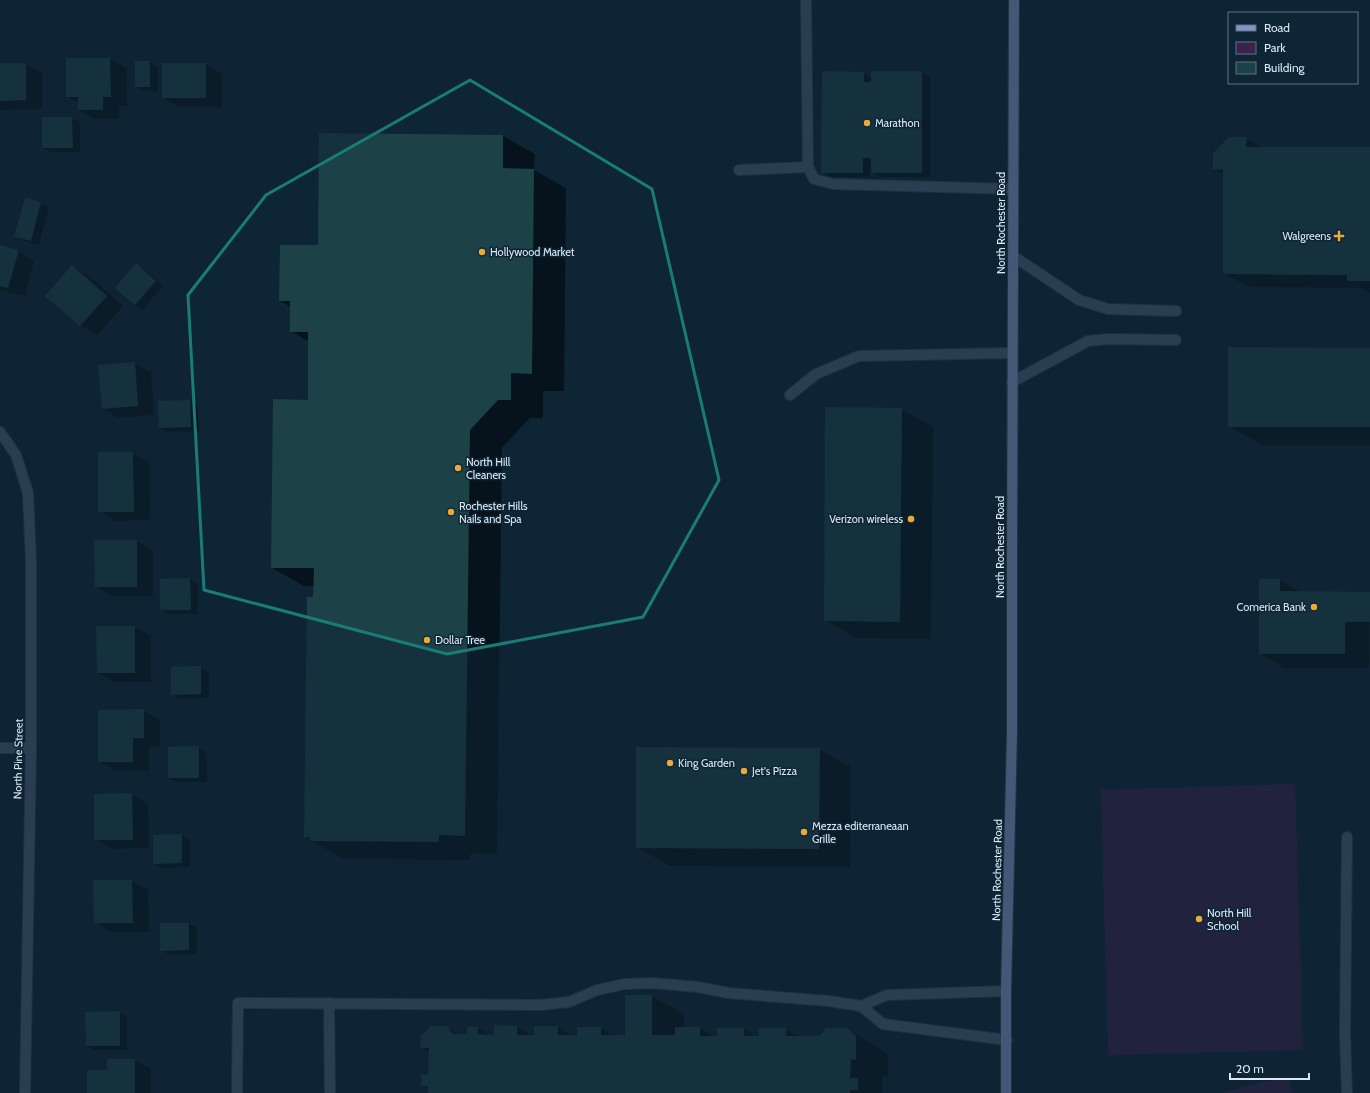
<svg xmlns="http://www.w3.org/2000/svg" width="1370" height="1093" font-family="Cabin,sans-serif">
  <rect width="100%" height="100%" fill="#0e2535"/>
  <g fill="#39224b">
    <path d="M1295,784L1303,1050L1108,1055L1101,790Z"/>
    <path d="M1288,1076L1293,1093H1222Z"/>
  </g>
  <g fill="#0007">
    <path d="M67,59H110L127,68V106H119V119H95L79,110V103L67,97Z"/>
    <path d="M136,62H150L158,67V91H144L136,86Z"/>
    <path d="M0,64H26L42,73V109L0,110Z"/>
    <path d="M206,64L222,74V107H179L163,98Z"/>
    <path d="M922,72L930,77V177H880L870,171V177H830L822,172L863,73L872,78Z"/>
    <path d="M43,118H72L80,122V152H51L43,148Z"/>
    <path d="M503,136L535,154L534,170L566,188L564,391H543V418H530L502,448L497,854L471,853L470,860L343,859L305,837L314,586H304L272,568L309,401V342L291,331V307L280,301L319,246Z"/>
    <path d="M1246,138L1263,148H1370V293L1361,288L1248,287L1224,273V175L1214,169Z"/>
    <path d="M25,198L41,203L49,207L39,245L23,241L15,236Z"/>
    <path d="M0,246L18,251L34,261L25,296L0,290Z"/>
    <path d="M136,265L144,269L163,286L143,309L135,305Z"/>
    <path d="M73,266L89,276L123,306L97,335L81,326L47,296Z"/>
    <path d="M1370,349V445H1261L1229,426Z"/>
    <path d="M134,363L151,372L154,415L119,418L103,409Z"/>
    <path d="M190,401L197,405L199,431L168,432L160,428Z"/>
    <path d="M901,409L933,427L931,639L856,638L825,620Z"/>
    <path d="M99,453H133L149,462L150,520L115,521L99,511Z"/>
    <path d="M137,541L153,550V596H112L96,587Z"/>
    <path d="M190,579L198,584V614H169L161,609Z"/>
    <path d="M1280,580L1301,592L1370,593L1369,668H1284L1260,654Z"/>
    <path d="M135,627L151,636V682H114L98,673Z"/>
    <path d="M201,667L209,672V698L180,699L172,694Z"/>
    <path d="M144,710L160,720V747H149V771H116L99,762Z"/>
    <path d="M199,747L206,752L207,782H177L169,778Z"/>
    <path d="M819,749L851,767L850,867L669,866L637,847Z"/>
    <path d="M132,794L148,804L149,848L112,849L95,839Z"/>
    <path d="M182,835L190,840V867L162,868L154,863Z"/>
    <path d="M132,881L148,890L149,932H111L95,922Z"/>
    <path d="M189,924L197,928V954L169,955L161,950Z"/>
    <path d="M626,996H652L684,1014V1028H700L716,1037L744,1029L757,1037L785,1029L799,1037H819L847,1029L879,1048L888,1055V1077H882V1093H429V1089L422,1085L429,1076L430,1053L421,1048L446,1027L461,1035H468L478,1028L491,1036H495L517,1027L532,1036H535V1027H558L574,1036H578L600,1028L614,1036H626Z"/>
    <path d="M119,1012L127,1017V1050H95L87,1046Z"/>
    <path d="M134,1060L151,1069V1093H88L108,1071Z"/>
  </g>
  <g fill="#1c4147">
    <path d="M66,58H110L111,97H103V110H78V97H66Z"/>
    <rect x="135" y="61" width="15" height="26"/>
    <path d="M0,63H26V100L0,101Z"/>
    <rect x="162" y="63" width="44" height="35"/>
    <path d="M822,71L864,72V82H871V71H922V173H871V158H863V173H821Z"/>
    <path d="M42,117H72L73,148H42Z"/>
    <path d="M319,133L503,135V168L534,169L532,374L511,373V400H498L470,430L465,836L439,835V842L310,841V837L304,838L307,597H313L314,568H271L273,399L308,400V332H290V301H279L280,245H318Z"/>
    <path d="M1229,137H1247L1246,147H1370V281H1347V275L1223,274V170L1213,169V153Z"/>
    <path d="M25,197L41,202L31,241L14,237Z"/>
    <path d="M0,245L19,250L8,288L0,286Z"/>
    <path d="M136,263L156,281L135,305L115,288Z"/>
    <path d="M72,265L107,296L80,326L45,296Z"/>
    <path d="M1228,347L1370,348V427H1228Z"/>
    <path d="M135,362L138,406L102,409L98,365Z"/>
    <path d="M190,400L191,427L159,428L158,401Z"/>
    <path d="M825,407L902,408L900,622L824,621Z"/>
    <path d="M98,452H133L134,512H98Z"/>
    <path d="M94,540H137V587H95Z"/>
    <path d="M190,578L191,610H160V579Z"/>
    <path d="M1259,579H1280V591L1370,592V622H1345V654H1259Z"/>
    <path d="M96,626H135V673H97Z"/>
    <path d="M201,666V694L171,695V667Z"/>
    <path d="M144,709V738H133V762H98V710Z"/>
    <path d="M199,746V778H168V747Z"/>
    <path d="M636,747L820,748L819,849L636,848Z"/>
    <path d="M132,793L133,840H94V794Z"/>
    <path d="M182,834V863L153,864V835Z"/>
    <path d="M93,880H132L133,923H94Z"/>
    <path d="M160,923H189V950L160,951Z"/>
    <path d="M625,995H652V1035H675V1027H700V1036H717V1028H744V1036H759V1028H786V1036H819L826,1028H847L856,1036V1060L851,1059L850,1078H858V1090H850V1093H428V1086H421V1074L428,1075L429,1048H420L421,1036L431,1026H447L453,1034H467V1027H478V1034L494,1035V1025L517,1026V1035H534V1026H558V1035H577V1027H601V1035H625Z"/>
    <path d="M120,1011V1046H86L85,1012Z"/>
    <path d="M107,1059H135V1093H87V1070H107Z"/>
  </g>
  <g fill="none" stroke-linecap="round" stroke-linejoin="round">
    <defs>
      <g id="minor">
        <path d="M806,0L808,167L814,179L833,184L1013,189"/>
        <path d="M739,170L808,167"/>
        <path d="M1013,256L1079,300L1108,309L1176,311"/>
        <path d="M1012,382L1088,341L1110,339L1176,340"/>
        <path d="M790,395L816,374L859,356L1012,353"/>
        <path d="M0,432L16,455L28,493L31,561V748L25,1093"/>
        <path d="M0,748H31"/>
        <path d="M1347,837L1345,1035L1347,1093"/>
        <path d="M329,1003L330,1093"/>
        <path d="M861,1006L887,995L1006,991"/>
        <path d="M237,1093L238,1003L540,1005L569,1002L597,990L625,984L652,983L698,987L728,993L829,1001L861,1006L883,1024L1007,1040"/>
      </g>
      <path id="major" d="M1006,1093V991L1012,732V555L1014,0"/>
    </defs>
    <use href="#minor" stroke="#354250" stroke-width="12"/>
    <use href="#major" stroke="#354250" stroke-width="12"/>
    <use href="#minor" stroke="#496173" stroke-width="10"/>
    <use href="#major" stroke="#8395c6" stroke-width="10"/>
  </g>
  <path d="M0 0H1370V1093H0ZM470,80L652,189L719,480L643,617L447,654L204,590L188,295L266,195Z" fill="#0e2535" fill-opacity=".55" fill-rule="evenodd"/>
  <path fill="none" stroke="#197c75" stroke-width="3" stroke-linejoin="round" d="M470,80L652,189L719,480L643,617L447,654L204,590L188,295L266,195Z"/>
  <g fill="#e9aa38" stroke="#0e2535" stroke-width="1.5">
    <circle cx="867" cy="123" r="4"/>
    <path d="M1337 230h4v4h4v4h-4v4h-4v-4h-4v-4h4z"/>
    <circle cx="482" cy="252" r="4"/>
    <circle cx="458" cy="468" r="4"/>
    <circle cx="451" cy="512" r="4"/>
    <circle cx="911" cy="519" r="4"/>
    <circle cx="1314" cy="607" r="4"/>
    <circle cx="427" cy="640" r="4"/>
    <circle cx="670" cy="763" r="4"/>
    <circle cx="744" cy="771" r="4"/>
    <circle cx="804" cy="832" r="4"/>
    <circle cx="1199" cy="919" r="4"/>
  </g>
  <g text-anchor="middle" stroke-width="3" stroke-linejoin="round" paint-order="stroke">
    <g font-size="11" fill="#dbe9f4" stroke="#0e2535" text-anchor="start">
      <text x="875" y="127">Marathon</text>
      <text x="1331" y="240" text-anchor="end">Walgreens</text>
      <text x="490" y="256">Hollywood Market</text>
      <text x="466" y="466">North Hill<tspan x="466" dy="13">Cleaners</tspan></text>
      <text x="459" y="510">Rochester Hills<tspan x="459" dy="13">Nails and Spa</tspan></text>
      <text x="903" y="523" text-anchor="end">Verizon wireless</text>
      <text x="1306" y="611" text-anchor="end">Comerica Bank</text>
      <text x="435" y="644">Dollar Tree</text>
      <text x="678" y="767">King Garden</text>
      <text x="752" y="775">Jet's Pizza</text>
      <text x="812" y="830">Mezza editerraneaan<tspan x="812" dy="13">Grille</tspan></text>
      <text x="1207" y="917">North Hill<tspan x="1207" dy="13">School</tspan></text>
    </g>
    <g font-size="11" fill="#dbe9f4" stroke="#0e2535">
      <text transform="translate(1001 223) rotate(-90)" y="4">North Rochester Road</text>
      <text transform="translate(1000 547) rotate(-90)" y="4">North Rochester Road</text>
      <text transform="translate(18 759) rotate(-89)" y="4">North Pine Street</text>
      <text transform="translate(997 870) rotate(-89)" y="4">North Rochester Road</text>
    </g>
  </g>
  <rect x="1228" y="12" width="130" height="72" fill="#0e2535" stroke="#607381"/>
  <rect x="1236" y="25" width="20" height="6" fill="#8395c6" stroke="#607381"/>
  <text x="1264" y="32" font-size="12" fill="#dbe9f4">Road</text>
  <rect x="1236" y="42" width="20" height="12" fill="#39224b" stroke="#607381"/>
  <text x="1264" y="52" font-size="12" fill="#dbe9f4">Park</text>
  <rect x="1236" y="62" width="20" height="12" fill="#1c4147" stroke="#607381"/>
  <text x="1264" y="72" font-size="12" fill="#dbe9f4">Building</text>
  <path d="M1230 1073v6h79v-6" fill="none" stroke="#dbe9f4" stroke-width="2"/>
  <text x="1236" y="1073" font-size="12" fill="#dbe9f4" stroke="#0e2535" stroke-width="3" paint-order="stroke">20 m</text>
</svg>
